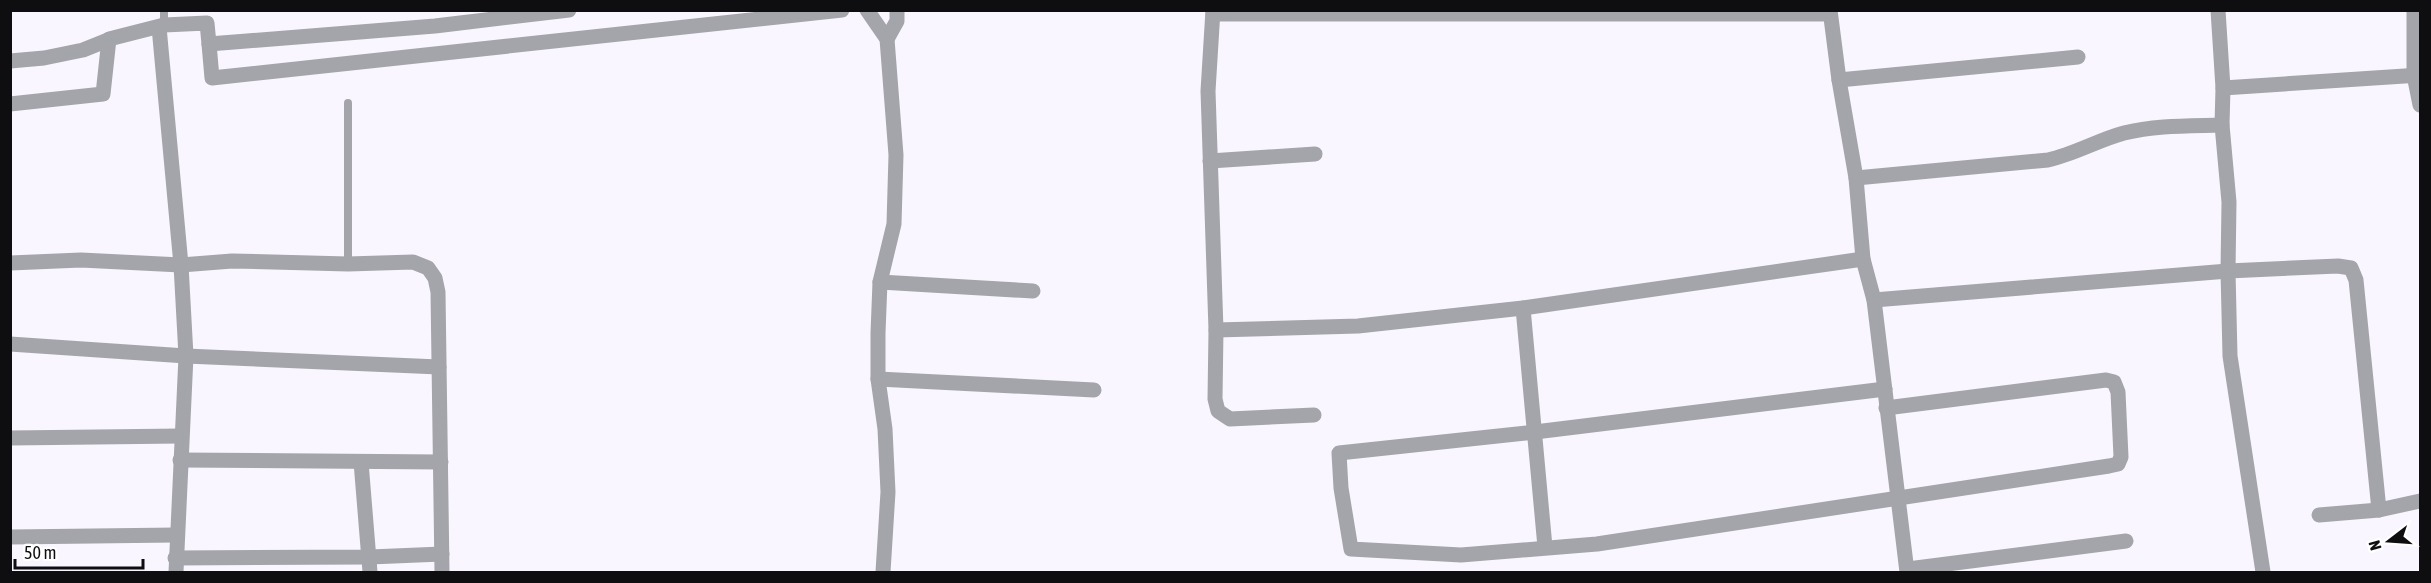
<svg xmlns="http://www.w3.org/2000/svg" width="2431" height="583" font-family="'Asap Condensed',sans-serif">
  <rect width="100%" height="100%" fill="#f9f6ff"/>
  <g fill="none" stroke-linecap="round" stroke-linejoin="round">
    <g stroke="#a4a5aa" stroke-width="8">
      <path d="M164,10V25"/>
      <path d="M348,264V103"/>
    </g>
    <g stroke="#a4a5aa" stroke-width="15">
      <path d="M867,10L887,39L896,155L894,224L880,282L878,333V379L885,429L888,492L883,572"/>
      <path d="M1213,10L1208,91L1216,330L1215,399L1218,411L1230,419L1314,415"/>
      <path d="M1830,10L1839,80L1856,178L1863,259L1874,300L1907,572"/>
      <path d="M2218,10L2223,88L2222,125L2229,202L2228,271L2230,356L2263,572"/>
      <path d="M2414,10V75L2420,105"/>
      <path d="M1213,14H1830"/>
      <path d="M159,27L181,265L186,356L176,572"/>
      <path d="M887,39L897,21V10"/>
      <path d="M209,44L212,78L842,10"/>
      <path d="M10,61L44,58L83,50L113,38L164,25L207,23L209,44L435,26L569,10"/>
      <path d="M1839,80L2078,57"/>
      <path d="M2223,88L2420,75"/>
      <path d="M10,104L103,94L109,39"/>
      <path d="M1210,161L1315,154"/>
      <path d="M1856,178L2048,160C2075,154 2098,140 2124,133C2156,125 2189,126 2222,125"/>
      <path d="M10,263L81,260L181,265L232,261L348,264L413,262L428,268L435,278L438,292L442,572"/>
      <path d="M880,282L1033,291"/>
      <path d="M1874,300L2228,271L2338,266L2351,268L2356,280L2379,510"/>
      <path d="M1523,308L1545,547"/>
      <path d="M1216,330L1358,326L1523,308L1863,259"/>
      <path d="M10,344L186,356L439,367"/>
      <path d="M878,379L1094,390"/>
      <path d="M1885,389L1535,432L1339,453L1341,488L1351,549L1461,555L1597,544L2109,466L2118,464L2121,457L2118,392L2114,382L2106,380L1886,408"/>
      <path d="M10,438L181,436"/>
      <path d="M180,460L441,462"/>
      <path d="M361,462L370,572"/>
      <path d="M2319,515L2379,510L2420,501"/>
      <path d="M10,537L176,535"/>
      <path d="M175,558L370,557L442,554"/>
      <path d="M1908,569L2126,541"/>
    </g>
  </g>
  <rect width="2431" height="583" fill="none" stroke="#0e0d10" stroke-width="24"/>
  <g transform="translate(2389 541) rotate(253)" stroke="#ffffff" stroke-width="4.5" paint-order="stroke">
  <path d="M0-4.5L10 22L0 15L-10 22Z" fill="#0e0d10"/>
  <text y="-9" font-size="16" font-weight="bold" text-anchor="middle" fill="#0e0d10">N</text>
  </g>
  <path d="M15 559v9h128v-9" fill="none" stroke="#0e0d10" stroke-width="3"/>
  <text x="24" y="559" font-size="18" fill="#0e0d10" stroke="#ffffff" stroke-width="4.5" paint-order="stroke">50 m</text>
</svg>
